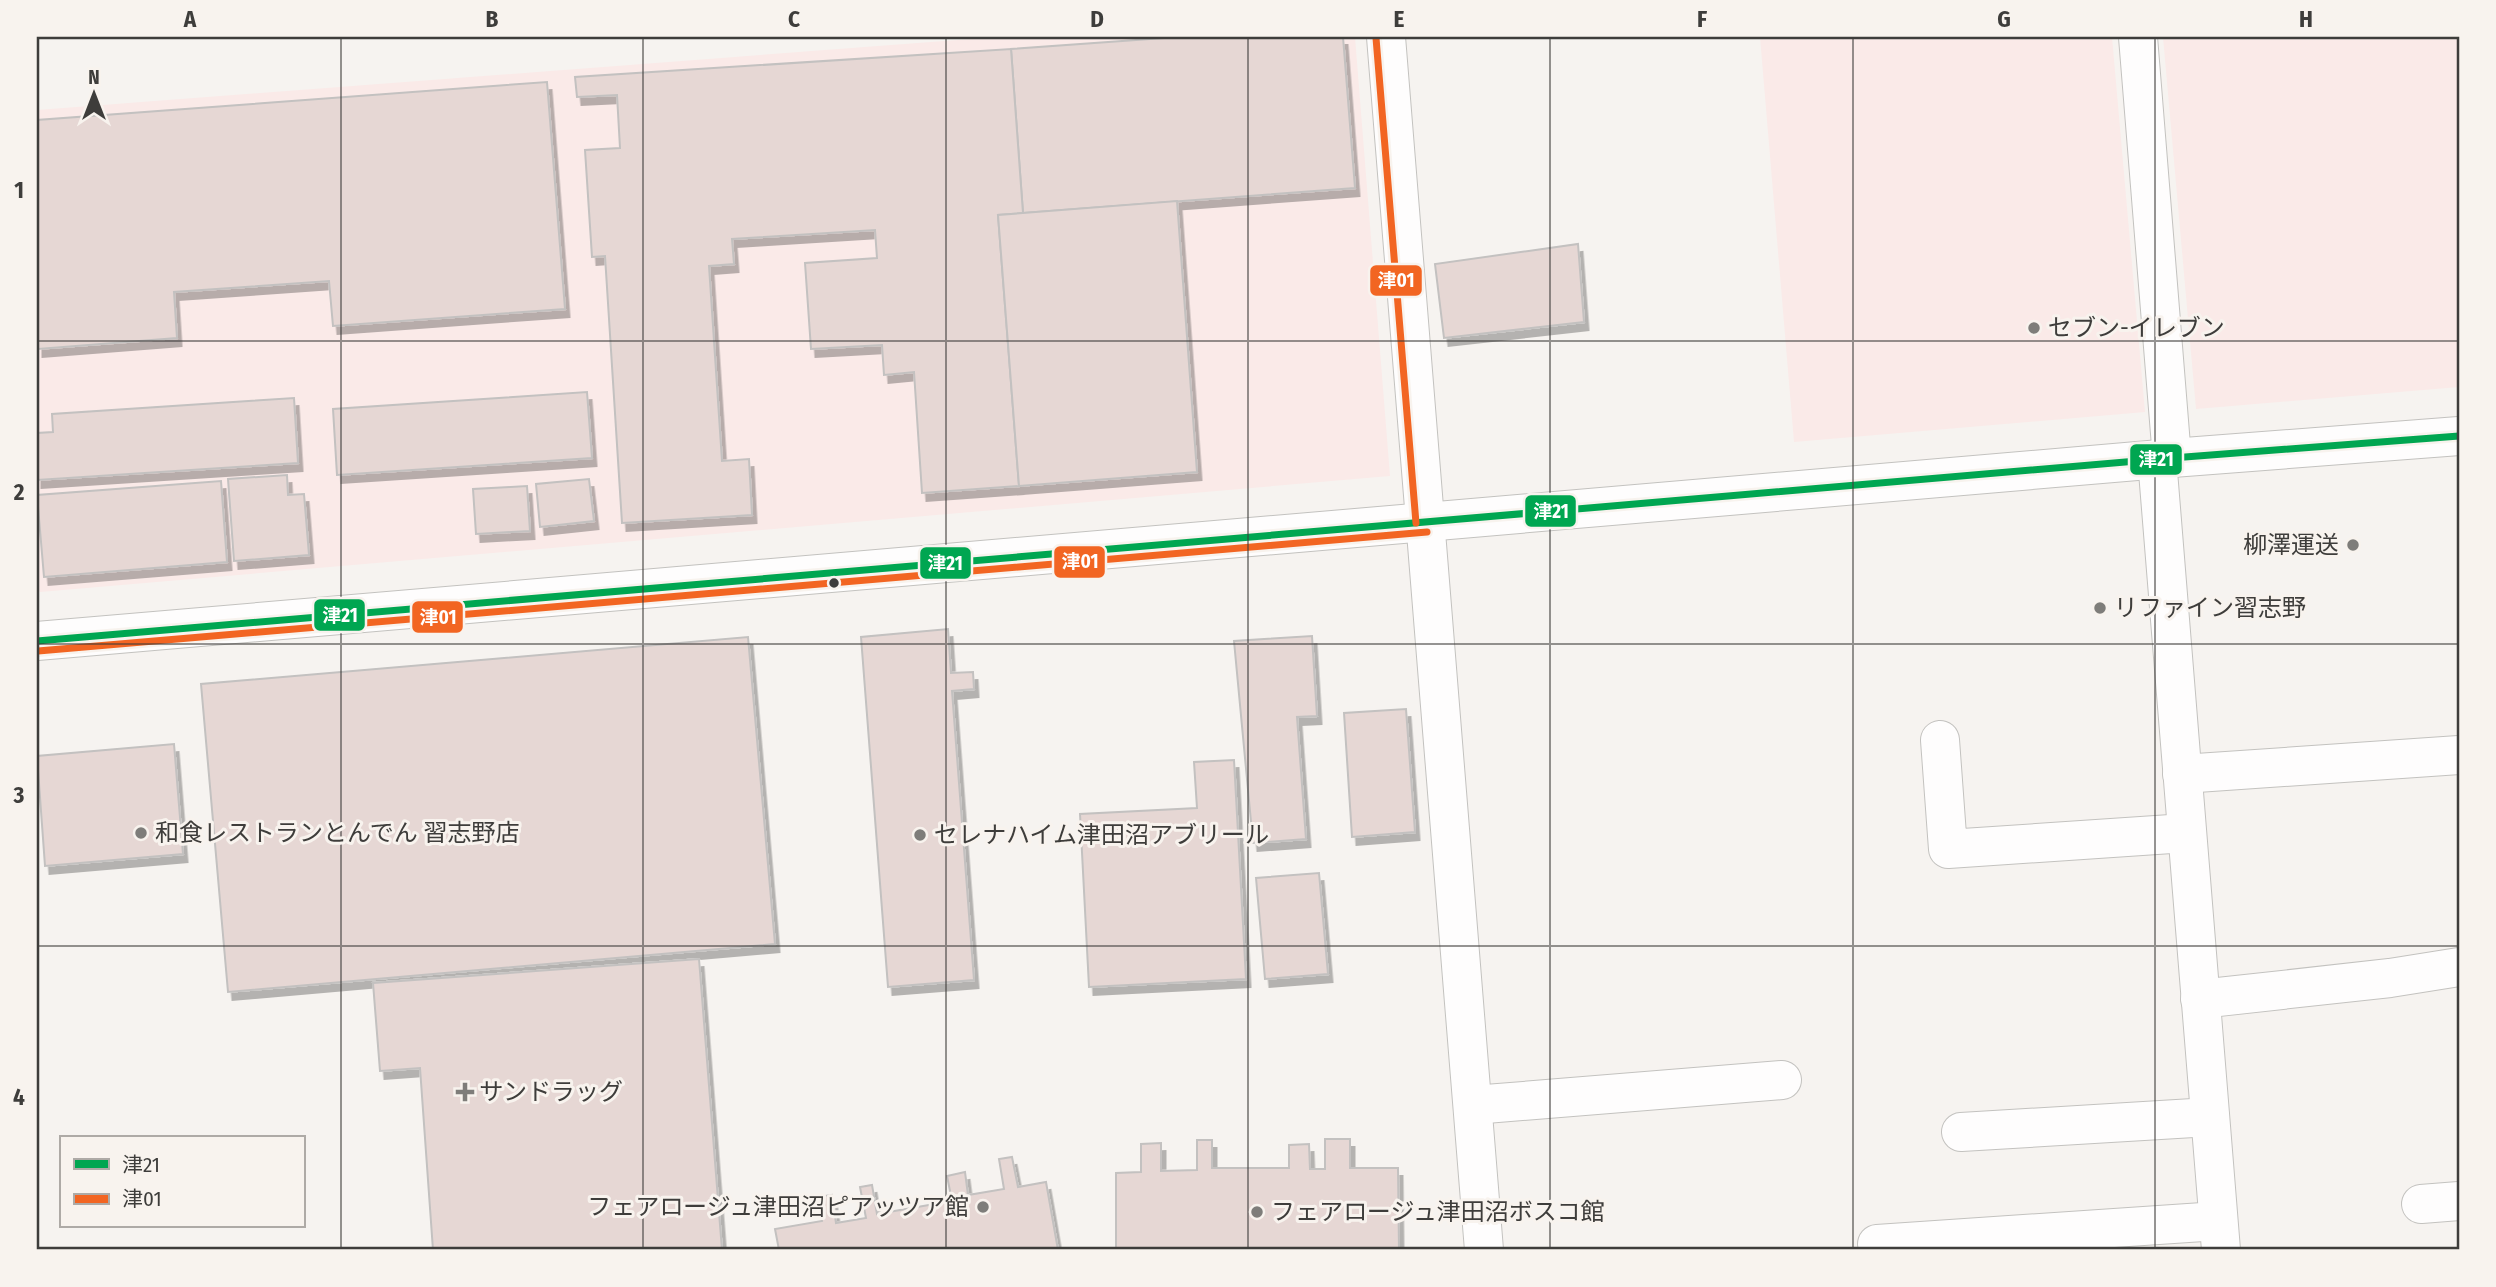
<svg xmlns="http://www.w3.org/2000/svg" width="2496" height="1287" font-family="'Fira Sans Condensed','Noto Sans JP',sans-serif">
  <defs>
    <filter id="shadow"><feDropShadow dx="4.5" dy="8" stdDeviation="0" flood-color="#0004"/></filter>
  </defs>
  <rect width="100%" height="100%" fill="#f6f3f0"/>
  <g fill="#faeae8">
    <path d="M997,37H1355L1390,476L40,592L37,589V110Z"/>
    <path d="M1760,37H2112L2145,412L1794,442Z"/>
    <path d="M2163,37H2459V387L2196,409Z"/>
  </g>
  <g fill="#e6d7d4" stroke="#c3c1c0" stroke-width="2" filter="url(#shadow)">
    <path d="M1178,37H1343L1355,188L1023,213L1011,49Z"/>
    <path d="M1011,49L1023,213L998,215L1019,486L922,493L914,372L884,375L882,345L811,349L805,263L877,258L875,230L732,239L734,264L709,266L722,461L749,459L752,515L622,523L605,256L592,257L585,150L620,148L617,95L577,97L575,77Z"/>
    <path d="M547,82L565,309L333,326L329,281L174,292L177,338L38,349L37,120Z"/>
    <path d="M1177,201L1197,472L1019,486L998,215Z"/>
    <path d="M1578,244L1584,322L1444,338L1435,264Z"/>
    <path d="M587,392L592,458L337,475L333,409Z"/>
    <path d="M294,398L298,463L37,480V433L53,432L52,414Z"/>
    <path d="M287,475L288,495L304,494L309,555L234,561L228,479Z"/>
    <path d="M589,479L594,521L540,527L536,484Z"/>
    <path d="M221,481L227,562L44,577L37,495Z"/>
    <path d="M527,486L530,531L476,534L473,489Z"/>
    <path d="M948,629L951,673L973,672L974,689L952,691L974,980L888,987L861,637Z"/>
    <path d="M1312,636L1317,716L1297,717L1306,839L1253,843L1234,641Z"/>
    <path d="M748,637L775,944L228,992L201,684Z"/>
    <path d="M1406,709L1415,832L1352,837L1344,713Z"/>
    <path d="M174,744L183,854L45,866L37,756Z"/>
    <path d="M1234,760L1246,979L1089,987L1080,814L1197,808L1194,762Z"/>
    <path d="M1319,873L1328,974L1265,979L1256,878Z"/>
    <path d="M699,959L722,1250H433L420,1068L380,1071L373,983Z"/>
    <path d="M1325,1139H1350V1168H1398L1399,1250H1116V1173L1141,1172V1144L1161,1143V1171L1197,1170V1140H1212V1168H1289V1145L1309,1144L1310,1169H1325Z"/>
    <path d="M1012,1157L1018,1187L1046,1182L1058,1250H779L775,1229L822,1221L818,1197L832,1195L836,1223L866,1218L860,1187L872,1185L877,1214L952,1201L947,1176L965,1172L968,1195L1004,1189L999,1159Z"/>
  </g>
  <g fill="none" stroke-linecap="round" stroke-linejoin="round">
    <defs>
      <g id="minor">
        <path d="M1386,37L1484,1250"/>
        <path d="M2138,37L2172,458"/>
        <path d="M2157,459L2221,1250"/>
        <path d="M37,641L2172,458L2459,436"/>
        <path d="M1940,740L1948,849L2186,833"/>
        <path d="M2182,774L2459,755"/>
        <path d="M2200,999L2390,978L2459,967"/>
        <path d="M1473,1105L1782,1080"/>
        <path d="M1961,1132L2210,1117"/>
        <path d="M2421,1204L2459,1201"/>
        <path d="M1877,1244L2218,1221"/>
      </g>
    </defs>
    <use href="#minor" stroke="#c3c2bf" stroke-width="40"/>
    <use href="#minor" stroke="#fefdfd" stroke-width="38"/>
    <defs>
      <path id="bus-1" d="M37,641L2172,458L2459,436"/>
      <g id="bus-2">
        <path d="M1376,38L1416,523"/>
        <path d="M38,651L1427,532"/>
      </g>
    </defs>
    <use href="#bus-1" stroke="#f8f3ee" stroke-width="12"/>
    <use href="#bus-2" stroke="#f8f3ee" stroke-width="12"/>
    <use href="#bus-1" stroke="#00a651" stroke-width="7"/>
    <use href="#bus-2" stroke="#f26522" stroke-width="7"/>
  </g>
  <path fill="none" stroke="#3e3d3b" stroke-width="2" stroke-opacity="0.55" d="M341,37V1250M643,37V1250M946,37V1250M1248,37V1250M1550,37V1250M1853,37V1250M2155,37V1250M37,341H2459M37,644H2459M37,946H2459"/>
  <g fill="#7e7d7a" stroke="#f8f3ee" stroke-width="2.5">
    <circle cx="2034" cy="328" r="7"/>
    <circle cx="2353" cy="545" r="7"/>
    <circle cx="2100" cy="608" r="7"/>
    <circle cx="141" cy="833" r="7"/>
    <circle cx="920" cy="835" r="7"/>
    <path d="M461.5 1081.5h7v7h7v7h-7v7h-7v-7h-7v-7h7z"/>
    <circle cx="983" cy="1207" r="7"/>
    <circle cx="1257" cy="1212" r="7"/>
  </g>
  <circle fill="#3e3d3b" stroke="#f8f3ee" stroke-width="2.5" cx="834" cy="583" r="6"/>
  <g text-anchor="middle" stroke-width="6" stroke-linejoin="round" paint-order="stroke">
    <g font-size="24" fill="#3e3d3b" stroke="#f8f3ee" text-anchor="start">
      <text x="2048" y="336">セブン-イレブン</text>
      <text x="2339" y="553" text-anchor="end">柳澤運送</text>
      <text x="2114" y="616">リファイン習志野</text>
      <text x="155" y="841">和食レストランとんでん 習志野店</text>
      <text x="934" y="843">セレナハイム津田沼アブリール</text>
      <text x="479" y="1100">サンドラッグ</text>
      <text x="969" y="1215" text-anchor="end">フェアロージュ津田沼ピアッツア館</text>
      <text x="1271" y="1220">フェアロージュ津田沼ボスコ館</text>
    </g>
  </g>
  <g stroke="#f8f3ee" stroke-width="2.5">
    <rect x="1369" y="264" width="54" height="33" rx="7" fill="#f26522"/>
    <rect x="2129" y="443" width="54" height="33" rx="7" fill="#00a651"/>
    <rect x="1524" y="494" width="53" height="34" rx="7" fill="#00a651"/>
    <rect x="1053" y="545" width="53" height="34" rx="7" fill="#f26522"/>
    <rect x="919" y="546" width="53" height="34" rx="7" fill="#00a651"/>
    <rect x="313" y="598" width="53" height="34" rx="7" fill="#00a651"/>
    <rect x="411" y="600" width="53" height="34" rx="7" fill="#f26522"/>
  </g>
  <g font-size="19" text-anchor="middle" font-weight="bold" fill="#fff">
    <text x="1396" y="287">津01</text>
    <text x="2156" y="466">津21</text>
    <text x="1551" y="518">津21</text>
    <text x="1080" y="568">津01</text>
    <text x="945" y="570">津21</text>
    <text x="340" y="622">津21</text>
    <text x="438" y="624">津01</text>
  </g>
  <rect width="2496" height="1287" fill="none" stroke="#f8f3ee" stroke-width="77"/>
  <rect x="60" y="1136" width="245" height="91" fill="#f8f3ee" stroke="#aeaaa6" stroke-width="2"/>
  <rect x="74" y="1159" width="35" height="10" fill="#00a651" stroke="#aeaaa6" stroke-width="2"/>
  <text x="122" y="1172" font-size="21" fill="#3e3d3b">津21</text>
  <rect x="74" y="1194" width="35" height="10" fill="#f26522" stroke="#aeaaa6" stroke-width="2"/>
  <text x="122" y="1206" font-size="21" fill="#3e3d3b">津01</text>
  <g transform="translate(94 94)" stroke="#f8f3ee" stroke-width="5" paint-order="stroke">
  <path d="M0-5L12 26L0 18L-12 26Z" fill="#3e3d3b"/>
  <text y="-10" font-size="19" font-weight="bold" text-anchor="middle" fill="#3e3d3b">N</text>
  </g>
  <rect x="38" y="38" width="2420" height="1210" fill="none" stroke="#3e3d3b" stroke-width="2.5"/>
  <g font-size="23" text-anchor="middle" font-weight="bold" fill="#3e3d3b">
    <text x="190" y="27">A</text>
    <text x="492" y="27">B</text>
    <text x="794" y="27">C</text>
    <text x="1097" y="27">D</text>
    <text x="1399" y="27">E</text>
    <text x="1702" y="27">F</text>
    <text x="2004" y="27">G</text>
    <text x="2306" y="27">H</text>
    <text x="19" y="198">1</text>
    <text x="19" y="500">2</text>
    <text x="19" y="803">3</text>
    <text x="19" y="1105">4</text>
  </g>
</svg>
